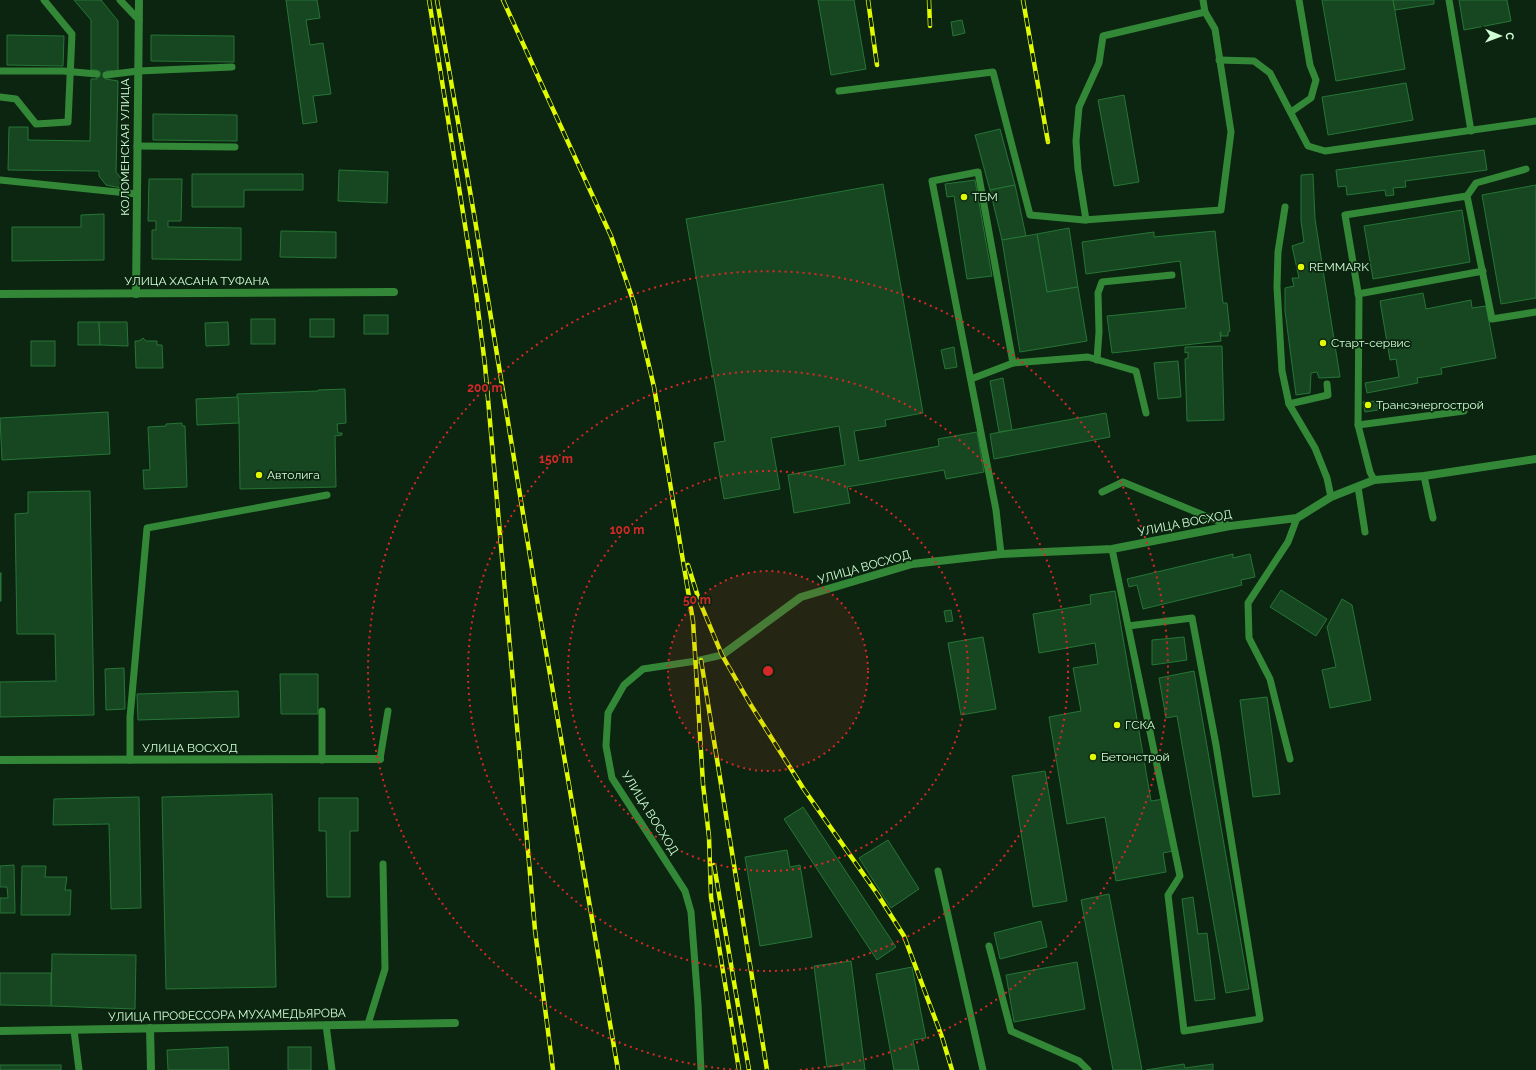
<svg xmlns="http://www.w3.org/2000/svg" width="1536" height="1070" font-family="Raleway,sans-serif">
  <rect width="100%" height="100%" fill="#0c2510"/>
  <g fill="#174721" stroke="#267536">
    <path d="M74,0H101L118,21V71H106V79L118,81L116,172L121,178V188L106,185L99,176V171L8,170L9,127H28V140L90,141L91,79H97V70H91V20Z"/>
    <path d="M286,0H317L320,18L306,20L310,45L323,43L331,94L313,96L317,122L303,124Z"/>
    <path d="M818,0H854L866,69L831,75Z"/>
    <path d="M1322,0H1393L1405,69L1336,81Z"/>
    <path d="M1393,0H1434V4L1395,10Z"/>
    <path d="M1459,0H1507L1511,21L1464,30Z"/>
    <path d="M962,20L965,33L953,36L951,22Z"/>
    <path d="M7,35L64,36L63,66L7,65Z"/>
    <path d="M151,35L234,36V62L151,61Z"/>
    <path d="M1406,83L1413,120L1328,135L1322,97Z"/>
    <path d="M1124,95L1139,182L1114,186L1098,100Z"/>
    <path d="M153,114L237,115V141L153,140Z"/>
    <path d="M1000,129L1015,185L990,190L975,135Z"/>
    <path d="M1484,150L1487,170L1405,181L1406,187L1393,188L1394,195L1386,196L1385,190L1347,195L1346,186L1338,187L1336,170Z"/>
    <path d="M339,170L388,172L387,203L338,201Z"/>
    <path d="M192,174H303V190H244V207H192Z"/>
    <path d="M1313,174L1315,219L1340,377L1319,378L1317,372L1311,373L1310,393L1296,395L1285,311V288L1294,286L1292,278H1299L1292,246L1304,242L1301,221V175Z"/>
    <path d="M149,179H182L181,221H168V227L241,228V260L152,259V230H156V221H148Z"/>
    <path d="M975,180L992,276L967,279L954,196L947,197L945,184Z"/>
    <path d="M883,184L923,413L885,420L886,426L854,431L859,461L939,446L938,439L977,432L984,472L946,479L944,470L847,487L850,503L794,513L788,475L845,465L839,426L771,438L780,489L724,499L714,443L725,441L686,219Z"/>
    <path d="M1015,185L1026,236L1002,240L990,190Z"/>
    <path d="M1536,185V298L1501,304L1482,195Z"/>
    <path d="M1462,210L1470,262L1373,279L1364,226Z"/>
    <path d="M104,214V260L12,261V227H81V215Z"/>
    <path d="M1069,228L1078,287L1047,292L1037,234Z"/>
    <path d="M281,231L336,232V258L280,257Z"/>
    <path d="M1215,231L1223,303H1227L1230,331L1228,332V336H1221V332H1220L1221,341L1112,353L1107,316L1186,308L1180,261L1086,274L1082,242L1154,232V237Z"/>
    <path d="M1037,234L1047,292L1078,287L1087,341L1020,352L1002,240Z"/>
    <path d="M1423,293L1426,309L1471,300L1472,308L1486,306L1496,358L1441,368L1442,374L1417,378L1418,383L1367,393L1365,383L1399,377L1396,359L1390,360L1380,301Z"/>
    <rect x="364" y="315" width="24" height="19"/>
    <rect x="251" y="319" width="24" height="25"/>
    <rect x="310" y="319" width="24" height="18"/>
    <path d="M78,322H99L100,345H78Z"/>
    <path d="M99,322H127L128,346L100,345Z"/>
    <path d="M228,322L229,345L206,346L205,323Z"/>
    <path d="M143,338L146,341H157V345H162L163,368H136L135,341H139Z"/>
    <rect x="31" y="341" width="24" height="25"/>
    <path d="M1222,346L1224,420L1187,421L1185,359L1188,358V352L1185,353V347Z"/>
    <path d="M954,347L957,367L945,369L941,350Z"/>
    <path d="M1178,361L1181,397L1158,399L1154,363Z"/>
    <path d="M1003,378L1012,430L999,432L990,381Z"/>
    <path d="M345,389L346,423L337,424L338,433H342V435L335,436L336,487L240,489L239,423L237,394L318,391V390Z"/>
    <path d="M238,397L239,423L197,425L196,399Z"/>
    <path d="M1377,401L1378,410L1365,412L1363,402Z"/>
    <path d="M108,412L110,454L2,460L0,418Z"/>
    <path d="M1106,413L1110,437L994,459L990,434Z"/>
    <path d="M182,423V426H185L187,487L144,489L143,470H150L148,427L166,426V424Z"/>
    <path d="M90,491L94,715L0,717V682L56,681L55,634H17L15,514L28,513V492Z"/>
    <path d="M1233,554V558L1250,554L1255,577L1241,580L1242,585L1143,609L1137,585L1129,587L1127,579Z"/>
    <rect x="0" y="573" width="1" height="28"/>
    <path d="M1281,590L1327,619L1316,636L1270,607Z"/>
    <path d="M1115,591L1151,801L1164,799L1173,851L1163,853L1166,872L1116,881L1105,817L1067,824L1049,717L1081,711L1073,668L1098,664L1095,643L1039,653L1033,614L1091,604L1090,595Z"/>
    <path d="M1342,599L1352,605L1371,700L1330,708L1322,670L1336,667L1327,627Z"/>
    <path d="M951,610L953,621L946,622L944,611Z"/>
    <path d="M983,637L996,709L961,715L948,643Z"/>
    <path d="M1184,637L1187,660L1152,665V640Z"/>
    <path d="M124,668L125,709L106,710L105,669Z"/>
    <path d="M1194,671L1249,989L1226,993L1177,716L1166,718L1159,678Z"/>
    <path d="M280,674H318V714H281Z"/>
    <path d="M238,691L239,717L138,720L137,694Z"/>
    <path d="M1267,697L1280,794L1253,797L1240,700Z"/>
    <path d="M1045,771L1067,901L1033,907L1012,776Z"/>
    <path d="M272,794L276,987L166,989L162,797Z"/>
    <path d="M139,797L141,908L111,909L109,824L53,825L54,799Z"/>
    <path d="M319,798H358V831H350V897H327L326,831H319Z"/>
    <path d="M803,807L896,947L877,960L784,819Z"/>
    <path d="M888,840L919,889L891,908L859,858Z"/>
    <path d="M787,850L790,867L800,865L812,937L760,946L745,857Z"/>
    <path d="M14,865L15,913H0V898H8L7,887H0V866Z"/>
    <path d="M22,866H46L45,877H67L65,890H71L70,915H21Z"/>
    <path d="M1109,894L1142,1070H1113L1081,900Z"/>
    <path d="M1193,897L1198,934L1207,933L1215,999L1195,1001L1182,899Z"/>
    <path d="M1041,921L1047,947L1000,959L994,933Z"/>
    <path d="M52,954L136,955L135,1009L51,1006Z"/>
    <path d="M851,961L865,1070H843V1065L827,1067L814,966Z"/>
    <path d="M1077,962L1085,1009L1014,1022L1006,975Z"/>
    <path d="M912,967L926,1038L913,1040L919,1070H894L876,974Z"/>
    <path d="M0,973H51V1006L0,1005Z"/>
    <path d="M228,1047L229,1070H168L167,1050Z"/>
    <rect x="288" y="1047" width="23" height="23"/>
    <path d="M1184,1064L1185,1068L1213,1064V1070H1146Z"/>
    <rect x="0" y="1065" width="61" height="5"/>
  </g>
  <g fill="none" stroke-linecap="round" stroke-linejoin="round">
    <g stroke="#338837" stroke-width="7">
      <path d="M120,0L139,20"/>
      <path d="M1449,0L1471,131"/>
      <path d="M1219,60L1254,61L1270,73L1308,146L1325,151L1536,121"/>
      <path d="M0,71H63L97,74"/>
      <path d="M106,75L138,71L232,67"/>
      <path d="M839,91L993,72L1030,215L1084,220L1221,210L1231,132L1215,29L1205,12L1203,0"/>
      <path d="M0,97L16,99L36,124L68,122L72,34L44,0"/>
      <path d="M1291,112L1311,98L1316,80L1310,65L1299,0"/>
      <path d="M137,146L235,147"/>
      <path d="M0,180L137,194"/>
      <path d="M1467,196L1476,183L1526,169"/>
      <path d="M1285,207L1278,252L1277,287L1282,371L1289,404L1315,448L1327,478L1331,497"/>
      <path d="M1086,220L1078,169L1076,141L1079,107L1099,63L1103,36L1205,12"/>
      <path d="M1358,294L1483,271"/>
      <path d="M1097,360L1099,332L1098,293L1102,282L1172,275"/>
      <path d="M971,379L1013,363L1088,357L1136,371L1146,413"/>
      <path d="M1289,404L1328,395L1327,384"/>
      <path d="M1358,425L1464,411"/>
      <path d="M1424,476L1433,518"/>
      <path d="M1374,480L1370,472L1358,425L1359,298L1345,215L1467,196L1492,319L1536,312"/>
      <path d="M1358,487L1365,532"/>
      <path d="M1102,492L1123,482L1230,526"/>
      <path d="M1112,549L1180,876L1168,895L1184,1031L1260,1019L1216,745L1192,618L1128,626"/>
      <path d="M1001,554L996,510L932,181L978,172L1013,363"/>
      <path d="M322,711V760"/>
      <path d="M380,759L388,711"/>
      <path d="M1290,759L1270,679L1249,638L1248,603L1288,542L1297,518"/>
      <path d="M130,760V717L147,528L327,495"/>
      <path d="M938,871L983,1070"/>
      <path d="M989,946L1011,1031L1079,1061L1088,1070"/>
      <path d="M368,1024L385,969L383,864"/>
      <path d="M326,1025L332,1070"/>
      <path d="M74,1030L79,1070"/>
      <path d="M701,1070L698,1004L691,912L685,891L612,778L606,746L608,713L624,685L643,669L696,661L722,655"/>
    </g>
    <g stroke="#338837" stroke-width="8">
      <path d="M0,294L394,292"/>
      <path d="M136,294L139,0"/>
      <path d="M722,655L801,597L912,564L1001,554L1112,549L1230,526L1297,518L1331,497L1374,480L1424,476L1536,459"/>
      <path d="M0,760L380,759"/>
      <path d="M150,1028L151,1070"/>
      <path d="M0,1031L455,1023"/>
    </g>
    <defs>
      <g id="rail">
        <path d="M429,0L476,294L485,365L535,930L553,1070"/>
        <path d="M437,0L475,220L536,593L618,1070"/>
        <path d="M503,0L611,236L634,303L654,387L693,621L703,784L709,837L711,897L739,1070"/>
        <path d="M868,0L877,65"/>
        <path d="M929,0L930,26"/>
        <path d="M1023,0L1048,142"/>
        <path d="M688,565L699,600L722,655L749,702L803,788L878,895L904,936L942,1037L952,1070"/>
        <path d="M701,660L767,1070"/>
        <path d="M714,865L749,1070"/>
      </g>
    </defs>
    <use href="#rail" stroke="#e0fb00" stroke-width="4.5"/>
    <use href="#rail" stroke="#0c2510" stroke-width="3" stroke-dasharray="9" stroke-linecap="butt"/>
  </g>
  <circle cx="768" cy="671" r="100" fill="#d62828" fill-opacity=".12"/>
  <g fill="none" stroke="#d62828" stroke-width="2" stroke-dasharray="2 4">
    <circle cx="768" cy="671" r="100"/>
    <circle cx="768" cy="671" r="200"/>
    <circle cx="768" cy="671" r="300"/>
    <path d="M737 1070A400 400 0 1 1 799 1070"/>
  </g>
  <g fill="#e0fb00" stroke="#0c2510" stroke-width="1.5">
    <circle cx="964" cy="197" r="4"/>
    <circle cx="1301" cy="267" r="4"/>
    <circle cx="1323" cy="343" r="4"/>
    <circle cx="1368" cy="405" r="4"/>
    <circle cx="259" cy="475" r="4"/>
    <circle cx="1117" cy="725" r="4"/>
    <circle cx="1093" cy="757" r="4"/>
  </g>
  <g text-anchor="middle" stroke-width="3.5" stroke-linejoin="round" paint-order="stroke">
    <g font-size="12" fill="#d0ffd5" stroke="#0c2510">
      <text transform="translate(125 147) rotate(-90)" y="4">КОЛОМЕНСКАЯ УЛИЦА</text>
      <text x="197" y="285">УЛИЦА ХАСАНА ТУФАНА</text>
      <text transform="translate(1185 523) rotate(-11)" y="4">УЛИЦА ВОСХОД</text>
      <text transform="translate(864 567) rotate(-16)" y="4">УЛИЦА ВОСХОД</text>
      <text x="190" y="752">УЛИЦА ВОСХОД</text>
      <text transform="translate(650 813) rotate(58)" y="4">УЛИЦА ВОСХОД</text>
      <text transform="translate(227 1015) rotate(-1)" y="4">УЛИЦА ПРОФЕССОРА МУХАМЕДЬЯРОВА</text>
    </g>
    <g font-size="12" fill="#d0ffd5" stroke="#0c2510" text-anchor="start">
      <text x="972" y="201">ТБМ</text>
      <text x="1309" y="271">REMMARK</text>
      <text x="1331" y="347">Старт-сервис</text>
      <text x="1376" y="409">Трансэнергострой</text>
      <text x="267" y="479">Автолига</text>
      <text x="1125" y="729">ГСКА</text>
      <text x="1101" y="761">Бетонстрой</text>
    </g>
  </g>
  <circle cx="768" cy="671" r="6" fill="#d62828" stroke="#0c2510" stroke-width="2"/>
  <g font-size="12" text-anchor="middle" font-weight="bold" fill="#d62828" stroke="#0c2510" stroke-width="3.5" stroke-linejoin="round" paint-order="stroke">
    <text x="485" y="392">200 m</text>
    <text x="556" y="463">150 m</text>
    <text x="627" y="534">100 m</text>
    <text x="697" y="604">50 m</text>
  </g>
  <g transform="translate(1500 36) rotate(91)" stroke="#0c2510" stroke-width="3" paint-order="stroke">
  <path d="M0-3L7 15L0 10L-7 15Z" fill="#d0ffd5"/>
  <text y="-6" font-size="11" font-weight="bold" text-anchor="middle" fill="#d0ffd5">С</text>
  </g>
</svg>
